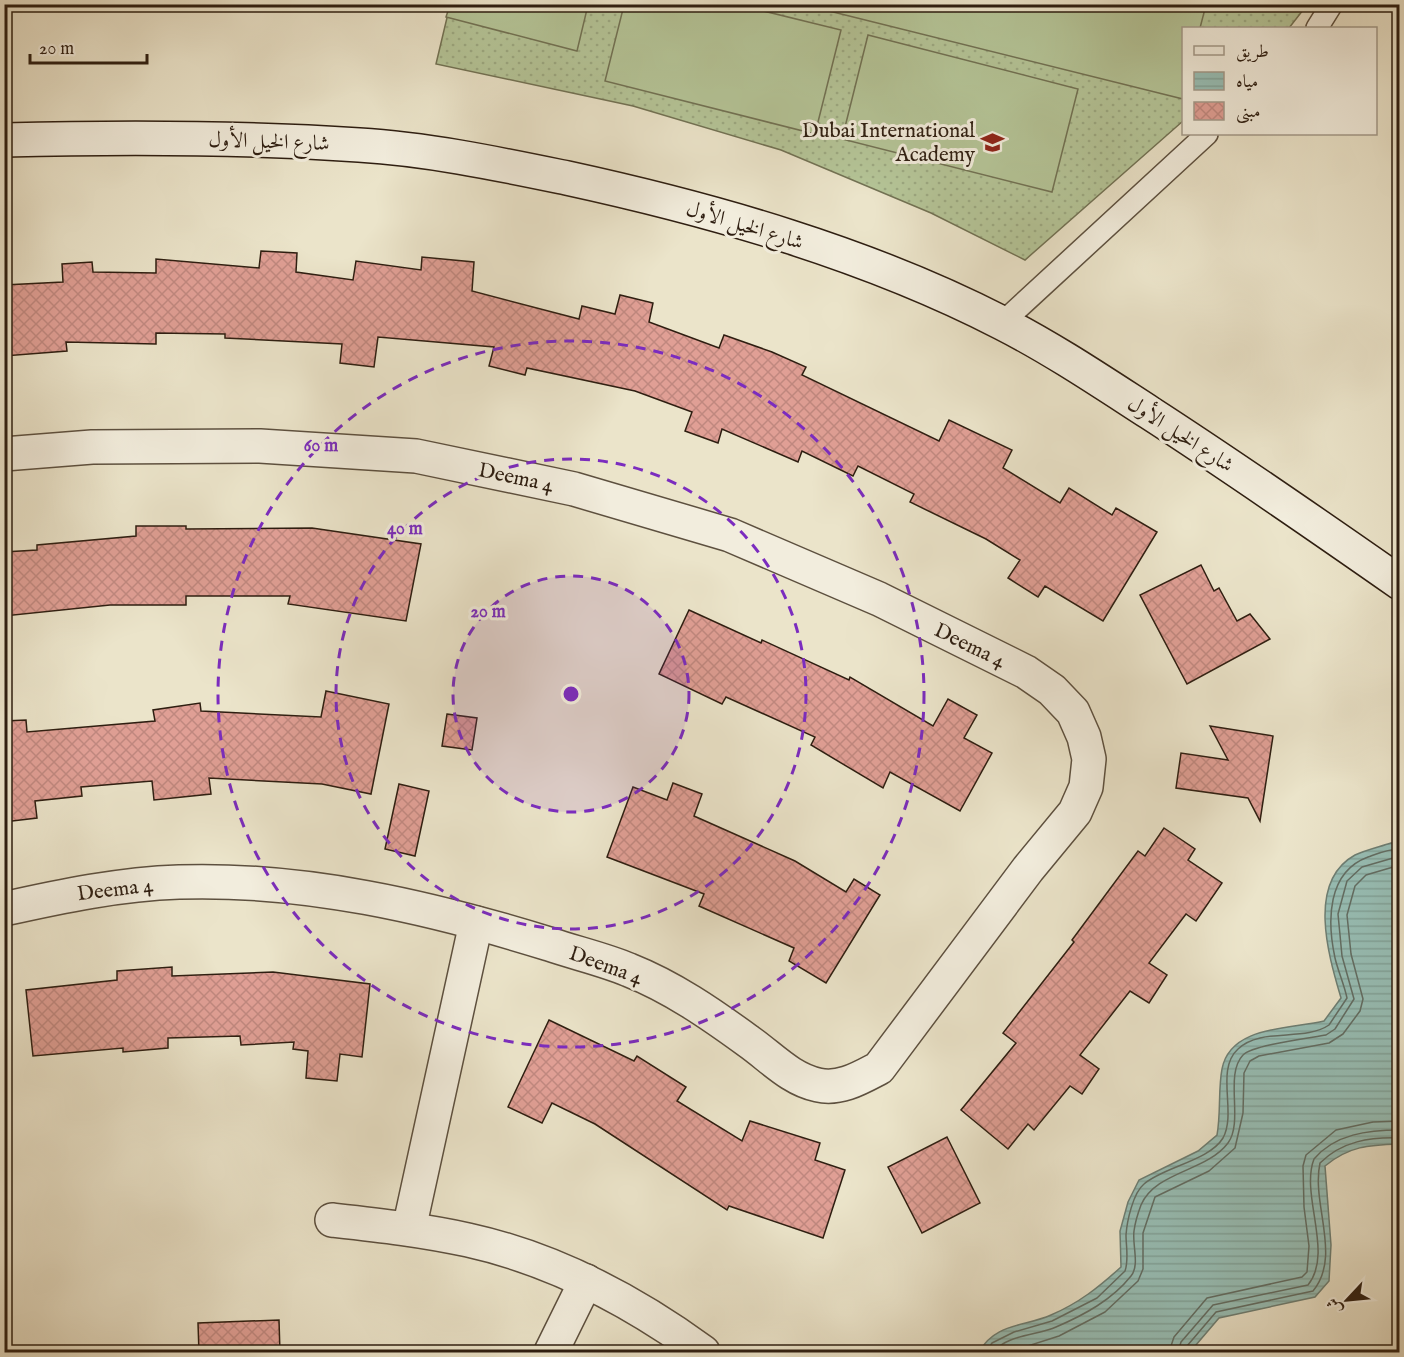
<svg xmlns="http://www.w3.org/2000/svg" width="1404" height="1357" font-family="'IM FELL English',Amiri,serif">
  <defs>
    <pattern id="grass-dots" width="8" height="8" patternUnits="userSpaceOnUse" patternTransform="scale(1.5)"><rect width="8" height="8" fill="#b5c598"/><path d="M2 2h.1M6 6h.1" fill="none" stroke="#9ca982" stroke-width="1.8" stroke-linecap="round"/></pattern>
    <pattern id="water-rules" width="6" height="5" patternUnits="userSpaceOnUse" patternTransform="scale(1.5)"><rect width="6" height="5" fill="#98bfb6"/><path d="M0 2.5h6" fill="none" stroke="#83a49b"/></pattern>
    <pattern id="building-cross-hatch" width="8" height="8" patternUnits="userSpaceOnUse" patternTransform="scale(1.5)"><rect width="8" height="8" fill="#e09f95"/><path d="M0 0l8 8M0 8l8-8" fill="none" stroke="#c0887f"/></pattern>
  </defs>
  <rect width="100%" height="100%" fill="#ebe4ca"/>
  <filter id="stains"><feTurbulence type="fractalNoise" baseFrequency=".00333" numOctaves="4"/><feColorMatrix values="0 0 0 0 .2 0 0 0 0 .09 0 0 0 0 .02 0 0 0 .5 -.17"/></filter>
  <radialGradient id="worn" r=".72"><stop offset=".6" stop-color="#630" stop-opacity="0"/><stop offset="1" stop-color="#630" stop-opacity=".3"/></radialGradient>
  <path fill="url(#grass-dots)" stroke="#727254" stroke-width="1.5" d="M450,5H1307L1289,28H1184L1183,121L1025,260L931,213L781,150L633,106L436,64Z"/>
  <g fill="#b5c598" stroke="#727254" stroke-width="1.5">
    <path d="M450,5V4L588,5L577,51L446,17Z"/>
    <path d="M624,5H739L841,30L815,134L605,81Z"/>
    <path d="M805,5L1206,4V5L1200,28H1184L1183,99Z"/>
    <path d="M868,35L1078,89L1052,192L842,139Z"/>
  </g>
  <path fill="url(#water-rules)" stroke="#6e7f74" stroke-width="1.5" d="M1391,843H1400L1399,1144C1369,1145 1349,1146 1325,1166L1331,1245L1329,1281L1315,1297L1219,1318L1190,1352H979C995,1323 1024,1327 1051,1315C1079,1303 1099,1287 1121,1267L1120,1231L1128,1202L1139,1180L1198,1151L1217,1135C1221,1113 1218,1090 1222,1069C1230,1026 1289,1029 1324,1021L1341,998C1329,957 1306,882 1355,855C1366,850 1379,847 1391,843Z"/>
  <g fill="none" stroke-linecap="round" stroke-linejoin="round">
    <g stroke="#636e64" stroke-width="1.5">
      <path d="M986,1352L992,1343L1014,1332L1052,1321L1097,1298L1125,1271C1129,1260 1126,1246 1126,1235C1127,1221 1133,1193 1144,1184C1163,1167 1209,1161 1223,1138C1237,1112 1215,1070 1238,1049C1261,1027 1304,1042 1329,1025L1347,998C1344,984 1338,971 1335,958C1327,921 1327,872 1368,857C1379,853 1388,849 1400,849"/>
      <path d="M994,1352C1005,1335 1039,1335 1056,1327C1084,1315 1112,1300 1131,1276C1140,1265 1132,1245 1134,1231C1135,1223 1138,1213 1141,1205C1156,1171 1206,1172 1228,1143C1244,1121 1224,1075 1243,1055C1252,1045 1310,1038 1326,1035L1335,1029L1354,999L1342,956L1338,914L1347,881L1362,867L1400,856"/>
      <path d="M1009,1352L1059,1336L1105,1312L1138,1281L1143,1269V1233L1155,1197L1209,1171L1235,1148L1243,1113L1244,1073L1250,1061L1259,1056L1329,1043L1343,1034L1360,1011L1363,999L1351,954L1347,915L1355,886L1366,875L1400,865"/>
      <path d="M1169,1352L1174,1337L1207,1298L1302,1277L1307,1272L1309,1246L1304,1207L1303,1166L1306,1155L1336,1130L1373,1122L1400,1121"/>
      <path d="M1178,1352L1181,1342L1213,1305L1308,1285C1334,1253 1300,1195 1314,1159C1335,1134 1368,1130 1400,1130"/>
      <path d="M1186,1352L1187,1346L1216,1312L1313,1291C1342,1256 1311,1204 1320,1163C1342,1141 1370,1137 1400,1138"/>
    </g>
  </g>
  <g fill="url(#building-cross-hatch)" stroke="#2e1e11" stroke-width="1.5">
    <path d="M261,251L297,253L296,272L353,280L356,261L421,270L422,257L474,262L472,291L579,319L582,306L615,314L620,295L653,303L649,322L719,348L724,335L772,352L806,367L802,375L939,441L949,420L1012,450L1003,468L1060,503L1069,488L1112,515L1116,508L1157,532L1103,621L1045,586L1038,597L1008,578L1020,560L986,539L910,502L914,494L858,466L853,476L802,451L798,462L722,429L718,443L685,431L692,412L635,391L527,368L525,375L489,366L494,347L378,337L374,367L340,363L342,344L225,338V334L156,333V344L66,342L67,351L4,356V285L63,282L62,264L92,262L93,272L156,273V259L259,268Z"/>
    <path d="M136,526H186V529L312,528L421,544L406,621L288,604L290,596H186V605H110L4,616V552L37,550V545L136,536Z"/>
    <path d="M1201,565L1214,591L1219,588L1237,621L1250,614L1270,639L1187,684L1140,595Z"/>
    <path d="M689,610L761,643L762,640L849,680L850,677L933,726L948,699L977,715L964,738L992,753L960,811L890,772L883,788L811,745L815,737L726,697L722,704L659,674Z"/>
    <path d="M326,691L389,704L371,794L322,784L209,778L211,794L154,800L152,781L81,787L82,796L35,801L37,818L4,822V721L26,720L27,732L155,721L153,710L200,703L201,711L321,717Z"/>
    <path d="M447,714L477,718L472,750L442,746Z"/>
    <path d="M1210,726L1273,736L1260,821L1248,798L1176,788L1181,753L1228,760Z"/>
    <path d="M673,783L702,794L694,816L795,861L846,892L854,879L880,895L826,983L789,961L794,948L699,906L704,894L607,857L633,787L667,800Z"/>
    <path d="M399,784L429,791L415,856L385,849Z"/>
    <path d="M1164,828L1195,849L1188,860L1222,883L1196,921L1186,914L1149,963L1167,975L1149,1003L1130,991L1080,1055L1099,1069L1082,1094L1070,1086L1034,1130L1028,1124L1008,1149L961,1110L1016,1043L1003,1033L1074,942L1072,940L1138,851L1145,856Z"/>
    <path d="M172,967V976L273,972L370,984L362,1057L340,1054L337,1081L306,1078L308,1051L293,1049L294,1042L241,1045L240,1036L168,1038V1048L123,1052V1048L33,1056L26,990L117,980V971Z"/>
    <path d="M549,1020L634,1061L637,1056L686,1087L677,1101L742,1141L750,1121L820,1143L815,1160L845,1170L823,1238L729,1206L727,1210L595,1124L552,1103L542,1123L508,1107Z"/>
    <path d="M947,1137L980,1203L922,1233L888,1167Z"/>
    <path d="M279,1320L280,1353H199L198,1323Z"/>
  </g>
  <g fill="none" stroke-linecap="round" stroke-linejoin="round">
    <defs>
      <g id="service">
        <path d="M1317,28L1332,4"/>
        <path d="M1002,323L1207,134"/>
      </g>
      <g id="minor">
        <path d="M4,454L92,447L260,446L416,456L574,489L730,535L879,599L1026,672L1052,690L1073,712L1084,737L1089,759L1086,787L1075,812L1028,869L879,1068C860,1078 840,1090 818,1085C790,1079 771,1057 748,1041C711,1014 672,987 629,970C603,959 575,953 549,944C430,907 304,878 179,882C120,884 62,896 4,909"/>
        <path d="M332,1220C377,1225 423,1230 468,1240C554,1259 633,1301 703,1352"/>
        <path d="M409,1229L476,923"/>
        <path d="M551,1352L586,1281"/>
      </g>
      <path id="secondary" d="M4,140C123,137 241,137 359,145C428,149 499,164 567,178C714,210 868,254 1002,323C1053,349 1102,382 1150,413C1235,468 1317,525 1400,583"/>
    </defs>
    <use href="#service" stroke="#5d503f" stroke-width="24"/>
    <use href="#minor" stroke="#5d503f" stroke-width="36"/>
    <use href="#secondary" stroke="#2e1e11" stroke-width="36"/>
    <use href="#service" stroke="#f2eddd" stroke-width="21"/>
    <use href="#minor" stroke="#f2eddd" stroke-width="33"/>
    <use href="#secondary" stroke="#f2eddd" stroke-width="33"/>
  </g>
  <circle cx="571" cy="694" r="118" fill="#7b2cbf" fill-opacity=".12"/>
  <g fill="none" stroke="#7b2cbf" stroke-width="3" stroke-dasharray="10 8">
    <circle cx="571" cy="694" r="118"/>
    <circle cx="571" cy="694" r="235"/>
    <circle cx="571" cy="694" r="353"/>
  </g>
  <defs>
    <symbol id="school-bare" viewBox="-9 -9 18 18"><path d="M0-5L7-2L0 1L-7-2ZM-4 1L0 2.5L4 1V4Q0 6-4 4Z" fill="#8f2418" stroke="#f2eddd" stroke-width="2.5" paint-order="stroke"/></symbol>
  </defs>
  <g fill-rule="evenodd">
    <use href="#school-bare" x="976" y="126" width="33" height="33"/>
  </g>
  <g text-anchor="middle" stroke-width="6" stroke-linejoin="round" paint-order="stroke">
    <g font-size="21" fill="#2e1e11" stroke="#f2eddd" text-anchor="end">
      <text x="975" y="137">Dubai International<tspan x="975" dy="24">Academy</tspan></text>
    </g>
    <g font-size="21" fill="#2e1e11" stroke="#f2eddd">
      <text transform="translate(269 141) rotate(2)" y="7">شارع الخيل الأول</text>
      <text transform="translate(745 225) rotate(17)" y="7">شارع الخيل الأول</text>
      <text transform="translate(1181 434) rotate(33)" y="7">شارع الخيل الأول</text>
      <text transform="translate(516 477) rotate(12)" y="7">Deema 4</text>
      <text transform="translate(970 645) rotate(26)" y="7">Deema 4</text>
      <text transform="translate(115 889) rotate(-7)" y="7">Deema 4</text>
      <text transform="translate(606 965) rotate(20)" y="7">Deema 4</text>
    </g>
  </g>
  <circle cx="571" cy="694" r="9" fill="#7b2cbf" stroke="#f2eddd" stroke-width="3"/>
  <g font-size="18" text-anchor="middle" font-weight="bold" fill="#7b2cbf" stroke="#f2eddd" stroke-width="6" stroke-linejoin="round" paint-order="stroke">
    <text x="321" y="451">60 m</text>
    <text x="405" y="534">40 m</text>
    <text x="488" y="617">20 m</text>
  </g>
  <rect width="1404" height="1357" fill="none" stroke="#ebe4ca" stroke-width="24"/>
  <rect x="6" y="6" width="1392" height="1345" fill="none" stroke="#2e1e11" stroke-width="3"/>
  <rect x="12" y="12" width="1380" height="1333" fill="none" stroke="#2e1e11" stroke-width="1.5"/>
  <rect x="1182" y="27" width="195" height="108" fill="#f2eddd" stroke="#a49a8b" stroke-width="1.5"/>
  <rect x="1194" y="46" width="30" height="9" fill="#f2eddd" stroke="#a49a8b" stroke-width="1.5"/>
  <text x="1236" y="57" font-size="18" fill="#2e1e11">طريق</text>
  <rect x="1194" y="72" width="30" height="18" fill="url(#water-rules)" stroke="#a49a8b" stroke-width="1.5"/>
  <text x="1236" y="87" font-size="18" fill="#2e1e11">مياه</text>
  <rect x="1194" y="102" width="30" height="18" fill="url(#building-cross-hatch)" stroke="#a49a8b" stroke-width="1.5"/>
  <text x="1236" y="117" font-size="18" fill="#2e1e11">مبنى</text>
  <g transform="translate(1347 1300) rotate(244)" stroke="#f2eddd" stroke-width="4.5" paint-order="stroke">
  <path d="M0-4.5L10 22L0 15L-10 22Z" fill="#2e1e11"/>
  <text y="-9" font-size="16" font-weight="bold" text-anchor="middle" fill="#2e1e11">ش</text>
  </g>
  <path d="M30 54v9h117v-9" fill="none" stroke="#2e1e11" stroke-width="3"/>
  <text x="39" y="54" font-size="18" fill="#2e1e11" stroke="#f2eddd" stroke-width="4.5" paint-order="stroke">20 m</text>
  <rect width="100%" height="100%" filter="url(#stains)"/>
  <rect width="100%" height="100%" fill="url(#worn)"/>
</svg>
